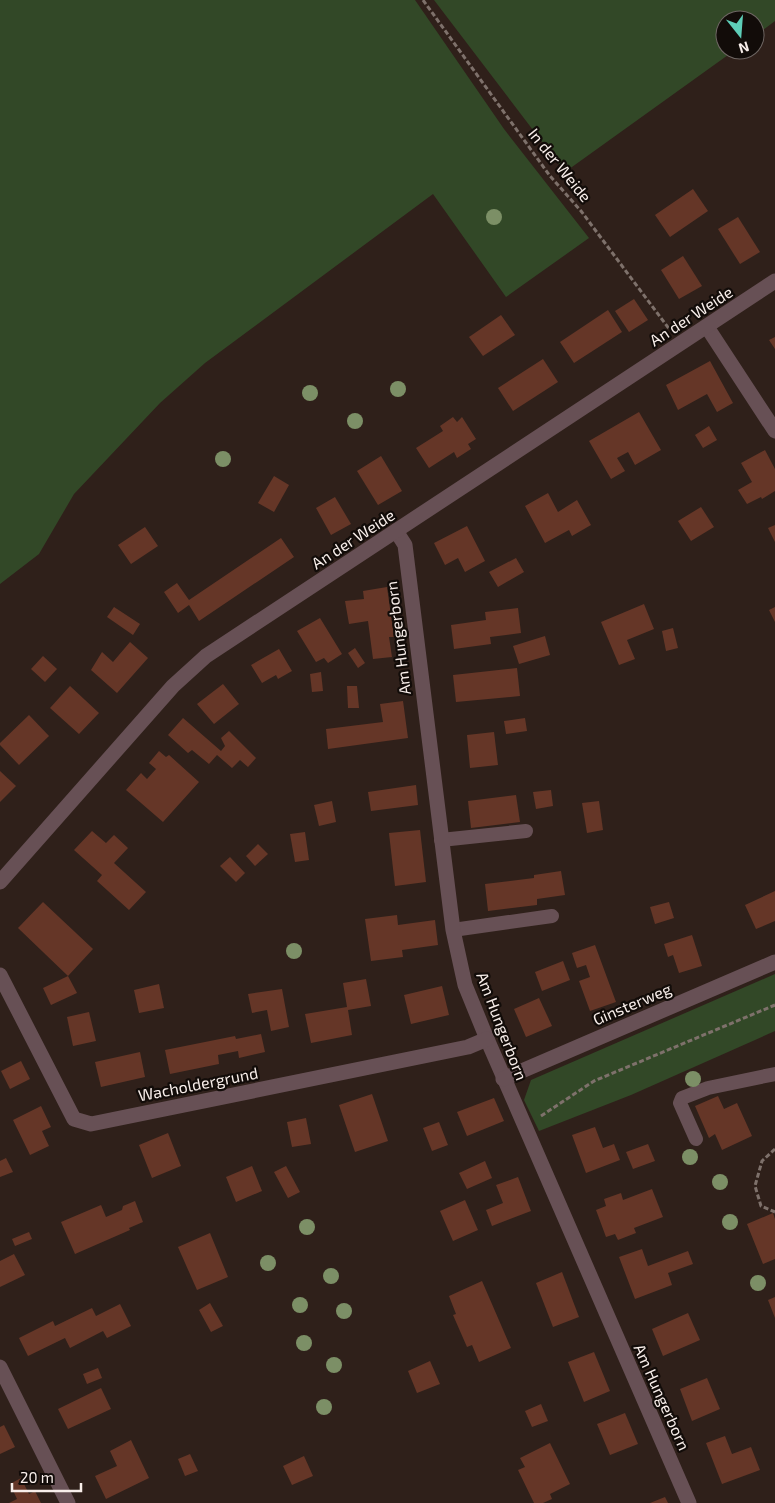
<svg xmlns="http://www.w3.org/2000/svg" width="775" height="1503" font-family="'Exo 2',sans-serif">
  <rect width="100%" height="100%" fill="#2f201a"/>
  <g fill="#324827">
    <path d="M0,0H415L504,129L589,238L506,297L433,194L205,363L160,403L74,494L39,554L0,584Z"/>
    <path d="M434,0H775V21L755,36V20H725V50H735L565,172Z"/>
    <path d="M775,974V1031L631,1095L539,1131L524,1100L531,1080Z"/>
  </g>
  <g fill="#653627">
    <path d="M693,189L708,211L670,237L655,215Z"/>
    <path d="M738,217L760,252L740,264L718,229Z"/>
    <path d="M683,256L702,286L679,299L661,270Z"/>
    <path d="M634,299L648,320L629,332L615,311Z"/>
    <path d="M608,310L622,332L574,363L560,342Z"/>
    <path d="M501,315L515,335L483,356L469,337Z"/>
    <path d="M775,337V349L769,340Z"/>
    <path d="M543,359L558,382L513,411L498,388Z"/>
    <path d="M710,361L733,403L717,412L707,394L678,410L666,385Z"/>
    <path d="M639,412L661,450L635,465L628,452L617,458L625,471L611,479L589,441Z"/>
    <path d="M453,417L457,422L462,417L476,439L468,444L471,449L457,458L454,452L429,468L416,448L443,431L440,426Z"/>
    <path d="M709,426L717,440L703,448L695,435Z"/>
    <path d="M765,450L775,469V491L762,499L761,497L747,504L738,490L752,482L741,463Z"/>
    <path d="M381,456L402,491L378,505L357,471Z"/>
    <path d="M274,476L289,485L274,512L258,503Z"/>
    <path d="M548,493L558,512L577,500L591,525L572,536L569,530L545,543L525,506Z"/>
    <path d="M335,497L351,524L331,535L316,508Z"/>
    <path d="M701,507L714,527L691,541L678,521Z"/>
    <path d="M775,525V542L768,528Z"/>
    <path d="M467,526L485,561L465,572L458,558L445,565L434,543Z"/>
    <path d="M145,527L158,546L131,564L118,545Z"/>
    <path d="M281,538L294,557L199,621L189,605L178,613L164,592L177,583L189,600Z"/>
    <path d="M516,558L524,572L498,587L489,572Z"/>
    <path d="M387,587L394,637H389L392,657L373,659L368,621L349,624L345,601L364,599L363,591Z"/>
    <path d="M644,604L654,629L627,640L635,659L619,665L601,622Z"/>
    <path d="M114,607L140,624L133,635L107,617Z"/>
    <path d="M775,607V622L769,610Z"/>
    <path d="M518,608L521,633L490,637L491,644L454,649L451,625L486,620L485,612Z"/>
    <path d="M320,618L342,654L328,663L324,658L316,662L297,631Z"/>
    <path d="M673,628L678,648L666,651L662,631Z"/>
    <path d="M545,636L550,655L519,664L513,646Z"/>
    <path d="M130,642L148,658L117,693L91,670L102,652L113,662Z"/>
    <path d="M355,648L365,663L358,668L348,653Z"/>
    <path d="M279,649L292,671L278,679L276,675L262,683L251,665Z"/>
    <path d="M43,656L57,669L45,682L31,669Z"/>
    <path d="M517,668L520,696L456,702L453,675Z"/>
    <path d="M321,672L323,691L312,692L310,674Z"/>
    <path d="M223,684L239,704L214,724L197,704Z"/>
    <path d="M70,686L99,713L79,734L50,708Z"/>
    <path d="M347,686H357L359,708H348Z"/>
    <path d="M403,701L408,738L328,749L326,729L383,722L380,704Z"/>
    <path d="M29,715L49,736L19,765L0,745V743Z"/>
    <path d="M183,718L221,751L225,746L221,738L229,731L256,758L248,767L240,760L232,768L217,755L209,764L192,750L188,753L168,735Z"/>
    <path d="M525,718L527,731L506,734L504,721Z"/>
    <path d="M494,732L498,765L470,768L467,735Z"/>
    <path d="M159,751L166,757L169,755L199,782L163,822L126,790L141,773L147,779L156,769L149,763Z"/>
    <path d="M0,771L16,786L0,802Z"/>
    <path d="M416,785L418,805L371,811L368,792Z"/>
    <path d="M551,790L553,806L536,809L533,792Z"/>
    <path d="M516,795L520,822L471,828L468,801Z"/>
    <path d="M332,801L336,822L319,826L314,805Z"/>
    <path d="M599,801L603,830L587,833L582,803Z"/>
    <path d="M420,830L426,882L395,886L389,833Z"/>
    <path d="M92,831L106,843L114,835L128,848L114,863L146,892L129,910L97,881L102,875L74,850Z"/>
    <path d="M305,832L309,860L295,862L290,834Z"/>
    <path d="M258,844L268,854L255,866L246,856Z"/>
    <path d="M230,857L245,873L236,882L220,866Z"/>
    <path d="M561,871L565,895L537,899V905L488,911L485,884L534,878V875Z"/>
    <path d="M775,891V921L756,929L745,905Z"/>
    <path d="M43,902L93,949L68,976L18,928Z"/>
    <path d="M669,902L674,918L655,924L650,907Z"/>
    <path d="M397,915L398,925L435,920L438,945L402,950L403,957L371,961L365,919Z"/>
    <path d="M692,935L702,966L679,973L673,955L668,957L664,944Z"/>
    <path d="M595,945L616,1002L590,1011L579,981L590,977L586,965L577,968L572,953Z"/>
    <path d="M563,961L570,980L542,991L535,972Z"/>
    <path d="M68,976L77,993L51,1005L43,988Z"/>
    <path d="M366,979L371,1006L348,1010L352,1035L311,1043L305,1014L347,1007L343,983Z"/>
    <path d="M159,984L164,1008L139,1013L134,990Z"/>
    <path d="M442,986L449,1015L411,1024L404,995Z"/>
    <path d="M282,989L289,1027L271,1031L267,1010L252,1013L248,994Z"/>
    <path d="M539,998L552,1026L526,1037L514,1009Z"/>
    <path d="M89,1012L96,1041L73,1046L67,1017Z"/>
    <path d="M261,1034L265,1052L239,1058L238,1051L218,1055L219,1064L170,1074L165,1050L235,1036L236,1039Z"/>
    <path d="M140,1052L145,1077L101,1087L95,1062Z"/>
    <path d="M21,1061L30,1079L10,1089L1,1071Z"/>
    <path d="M372,1094L388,1141L355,1152L339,1105Z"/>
    <path d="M718,1096L724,1109L737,1103L752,1136L722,1150L715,1134L709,1138L695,1106Z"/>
    <path d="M494,1098L504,1121L467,1136L457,1112Z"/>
    <path d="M41,1106L51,1127L42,1131L49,1146L30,1155L13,1120Z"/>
    <path d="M306,1118L311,1144L292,1147L287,1122Z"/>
    <path d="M439,1122L448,1145L432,1151L423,1128Z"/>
    <path d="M595,1127L603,1148L614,1144L620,1160L586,1173L572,1135Z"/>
    <path d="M168,1133L181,1166L152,1178L139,1145Z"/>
    <path d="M648,1144L655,1161L633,1169L626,1152Z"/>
    <path d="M6,1158L13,1172L0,1177V1161Z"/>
    <path d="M485,1161L492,1178L467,1189L459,1173Z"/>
    <path d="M252,1166L262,1191L236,1202L226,1177Z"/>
    <path d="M286,1166L300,1192L288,1198L274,1172Z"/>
    <path d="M518,1177L531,1211L492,1226L486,1210L503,1203L496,1185Z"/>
    <path d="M652,1189L663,1217L634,1228L636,1233L618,1240L615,1234L606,1237L596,1210L606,1206L604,1199L621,1193L623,1200Z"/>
    <path d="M465,1200L478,1230L453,1241L440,1211Z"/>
    <path d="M135,1201L143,1222L129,1228L130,1230L75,1254L61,1222L101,1205L106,1217L122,1210L123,1206Z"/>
    <path d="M773,1213L775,1219V1259L763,1264L747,1224Z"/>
    <path d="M29,1232L32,1239L15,1246L12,1239Z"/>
    <path d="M210,1233L228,1277L197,1290L178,1247Z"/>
    <path d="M642,1249L648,1266L688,1251L693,1264L668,1273L672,1285L635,1299L619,1257Z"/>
    <path d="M14,1254L25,1275L0,1287V1261Z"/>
    <path d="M562,1272L579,1317L553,1327L536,1283Z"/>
    <path d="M482,1281L511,1348L479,1362L472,1345L467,1347L453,1315L456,1314L449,1296Z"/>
    <path d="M775,1297V1318L768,1300Z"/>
    <path d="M210,1303L223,1326L211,1332L199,1310Z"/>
    <path d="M120,1304L131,1326L107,1338L103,1331L70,1348L65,1338L28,1356L19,1338L53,1321L55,1326L92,1308L96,1316Z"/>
    <path d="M688,1313L700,1340L663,1356L652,1329Z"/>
    <path d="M594,1352L610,1391L584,1402L568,1362Z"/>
    <path d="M430,1361L440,1384L417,1393L408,1371Z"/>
    <path d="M98,1368L102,1378L87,1384L83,1374Z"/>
    <path d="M707,1378L720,1409L692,1421L680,1389Z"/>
    <path d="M101,1388L111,1409L68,1429L58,1409Z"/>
    <path d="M541,1404L548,1421L532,1427L525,1411Z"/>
    <path d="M625,1413L638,1444L610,1455L597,1424Z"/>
    <path d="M4,1425L15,1447L0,1454V1427Z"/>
    <path d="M725,1436L732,1454L751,1447L760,1470L722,1484L706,1443Z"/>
    <path d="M131,1440L149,1478L106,1499L95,1476L117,1466L110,1451Z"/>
    <path d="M550,1443L570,1484L550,1494L552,1499L543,1503H534L518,1470L525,1467L520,1458Z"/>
    <path d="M190,1454L198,1471L185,1476L178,1459Z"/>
    <path d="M304,1456L313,1476L292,1485L283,1466Z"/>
    <path d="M21,1478L29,1494L35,1491L41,1503H9L17,1499L10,1484Z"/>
    <path d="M665,1497L668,1503H650Z"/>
  </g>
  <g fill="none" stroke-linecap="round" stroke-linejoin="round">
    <g stroke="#7e716b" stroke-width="3" stroke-dasharray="5 2.5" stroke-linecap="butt">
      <path d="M423,0L550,176L581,211L670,330"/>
      <path d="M541,1116L594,1081L775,1005"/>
      <path d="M775,1149L762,1161L755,1186L761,1206L775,1212"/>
    </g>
    <g stroke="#675055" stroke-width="14">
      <path d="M441,840L526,831"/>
      <path d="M453,930L552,916"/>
      <path d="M696,1139L680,1103L682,1098L708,1088L775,1074"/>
    </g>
    <g stroke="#675055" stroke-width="15">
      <path d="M707,327L775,431"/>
      <path d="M396,531L405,545L453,930L465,985L487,1039L689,1503"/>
      <path d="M0,882L173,686L206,656L775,281"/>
      <path d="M0,975L74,1119L91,1124L468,1047L487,1039"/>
      <path d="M503,1079L775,962"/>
      <path d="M0,1367L68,1503"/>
    </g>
  </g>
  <g fill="#7c8f66">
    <circle cx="494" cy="217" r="8"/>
    <circle cx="398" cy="389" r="8"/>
    <circle cx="310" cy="393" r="8"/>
    <circle cx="355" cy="421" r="8"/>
    <circle cx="223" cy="459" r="8"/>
    <circle cx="294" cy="951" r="8"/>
    <circle cx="693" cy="1079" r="8"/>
    <circle cx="690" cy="1157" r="8"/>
    <circle cx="720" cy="1182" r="8"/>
    <circle cx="730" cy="1222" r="8"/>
    <circle cx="307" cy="1227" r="8"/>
    <circle cx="268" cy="1263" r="8"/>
    <circle cx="331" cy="1276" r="8"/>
    <circle cx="758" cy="1283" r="8"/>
    <circle cx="300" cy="1305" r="8"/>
    <circle cx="344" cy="1311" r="8"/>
    <circle cx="304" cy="1343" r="8"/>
    <circle cx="334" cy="1365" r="8"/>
    <circle cx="324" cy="1407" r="8"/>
  </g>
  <g text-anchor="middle" stroke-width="4.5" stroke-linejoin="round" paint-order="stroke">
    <g font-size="16" fill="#f8eeea" stroke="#120c09">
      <text transform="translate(560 165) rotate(51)" y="6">In der Weide</text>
      <text transform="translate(691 316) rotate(-33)" y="6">An der Weide</text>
      <text transform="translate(353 539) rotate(-33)" y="6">An der Weide</text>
      <text transform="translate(398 638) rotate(-97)" y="6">Am Hungerborn</text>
      <text transform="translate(632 1004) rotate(-23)" y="6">Ginsterweg</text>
      <text transform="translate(502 1026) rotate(69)" y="6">Am Hungerborn</text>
      <text transform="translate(198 1084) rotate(-11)" y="6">Wacholdergrund</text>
      <text transform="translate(662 1397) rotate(66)" y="6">Am Hungerborn</text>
    </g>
  </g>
  <g transform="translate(740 35) rotate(163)"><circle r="24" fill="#120c09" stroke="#6e6663"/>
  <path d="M0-4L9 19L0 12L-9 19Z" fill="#5eceb8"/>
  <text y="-8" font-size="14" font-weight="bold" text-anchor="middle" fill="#f8eeea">N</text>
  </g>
  <path d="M12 1483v8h69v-8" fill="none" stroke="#f8eeea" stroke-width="2.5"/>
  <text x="20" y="1483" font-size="15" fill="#f8eeea" stroke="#120c09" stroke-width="4" paint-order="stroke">20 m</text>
</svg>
